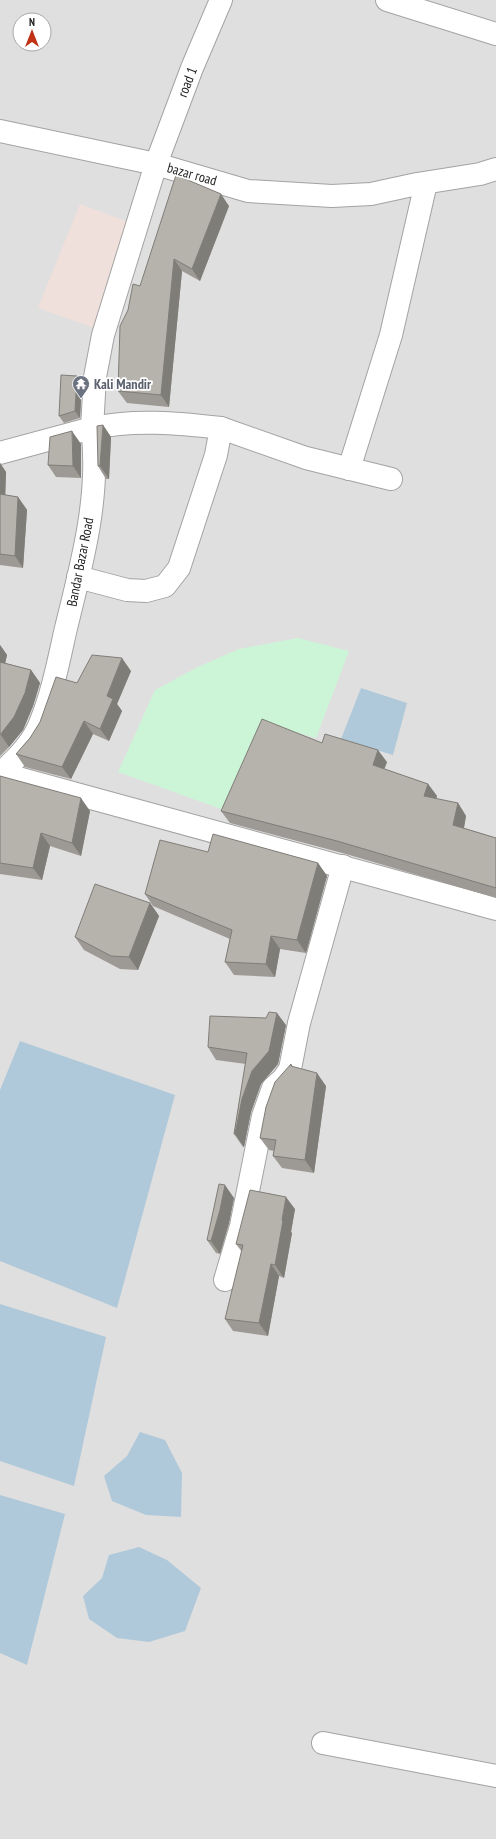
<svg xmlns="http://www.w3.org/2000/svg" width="496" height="1839" font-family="'PT Sans Narrow',sans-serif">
  <rect width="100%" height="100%" fill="#f1f0ea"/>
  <path fill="#e0dfdf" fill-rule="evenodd" d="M0,0H496V1839H0ZM20,20H44V44H20Z"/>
  <path fill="#f0e0db" d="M80,204L139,226L103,331L38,308Z"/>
  <path fill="#ccf5d7" d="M298,638L349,651L316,738L264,723L224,810L118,772L155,690L198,667L239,649Z"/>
  <g fill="#afc9da">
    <path d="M361,688L407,703L393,755L341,739Z"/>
    <path d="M20,1041L175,1095L117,1308L0,1261V1090Z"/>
    <path d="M0,1304L106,1337L74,1486L0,1461Z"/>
    <path d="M140,1432L165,1440L182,1473L181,1517L146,1515L112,1501L104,1476L127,1456Z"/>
    <path d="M0,1495L65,1514L27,1665L0,1653Z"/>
    <path d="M139,1547L167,1560L201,1588L185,1631L149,1642L117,1638L89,1619L83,1596L102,1578L109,1555Z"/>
  </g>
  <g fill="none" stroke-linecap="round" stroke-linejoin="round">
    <defs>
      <g id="minor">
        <path d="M387,0L496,34"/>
        <path d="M0,131L156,164L192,68L221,0"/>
        <path d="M221,428L306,458L391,479"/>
        <path d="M0,453L92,428C101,494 82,563 66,628C59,659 53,691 41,721C33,743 17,758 1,773"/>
        <path d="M349,469L391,335L426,183"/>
        <path d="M78,577L127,590L146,591L165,586L179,568L216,455L221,428C177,423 135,419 92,428L95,377L103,335L156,164L248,191L332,196L371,194L417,184L480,174L496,169"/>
        <path d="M0,773L496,909"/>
        <path d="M225,1280L241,1226L263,1116L273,1088L283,1079L290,1069L299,1023L343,866"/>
        <path d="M323,1743L496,1776"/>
      </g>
    </defs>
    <use href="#minor" stroke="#a3a3a3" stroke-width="24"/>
    <use href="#minor" stroke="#fff" stroke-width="22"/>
  </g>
  <g fill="#9d9994">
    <path d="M229,206L200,281L182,271L169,407L127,403L118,391L140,286Z"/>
    <path d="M82,383L80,418L64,423L59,416Z"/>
    <path d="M103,425L111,437L109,479H106L98,466Z"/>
    <path d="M81,444V478L56,477L48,465Z"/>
    <path d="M0,463L6,472L5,495L18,497L27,510L23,568L0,565Z"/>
    <path d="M0,645L7,655L5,663L31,670L40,683L33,706L23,730L9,747L0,756Z"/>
    <path d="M131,671L117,704L122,711L109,741L93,734L71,779L25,767L16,754L77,683Z"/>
    <path d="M322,743L387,762L384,769L428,784L437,796L436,799L458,803L466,816L464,828L496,838V898L346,854L230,823L221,811Z"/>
    <path d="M0,776L90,811L81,856L50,846L42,880L0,874Z"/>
    <path d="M208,852L318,863L327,876L306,953L280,949L275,977L234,975L225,962L230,939L153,906L145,894Z"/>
    <path d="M150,903L159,916L138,970L120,969L84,950L75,937Z"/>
    <path d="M286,1025L278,1064L261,1084L251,1112L244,1147H243L234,1134L246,1064L216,1060L208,1047Z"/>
    <path d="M291,1064L293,1067L326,1086L314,1173L282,1168L273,1156L274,1151L269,1150L260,1138Z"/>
    <path d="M234,1198L229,1223L220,1254L216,1253L207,1240Z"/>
    <path d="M295,1209L291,1232L292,1233L284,1278L279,1276L268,1336L233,1331L225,1319L242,1252L236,1244Z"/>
  </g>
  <g fill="#7f7d78">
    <path d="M221,194L229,206L200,281L192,269Z"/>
    <path d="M174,259L182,271L169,407L161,395Z"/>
    <path d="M77,376L82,383L80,418L75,411Z"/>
    <path d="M103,425L111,437L109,479L100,466Z"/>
    <path d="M72,431L81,444V478L73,466Z"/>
    <path d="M0,463L6,472L5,506L0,499Z"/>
    <path d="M18,497L27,510L23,568L15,556Z"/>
    <path d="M0,645L7,655L3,673L0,669Z"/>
    <path d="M122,658L131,671L117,704L122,711L109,741L100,729L107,696Z"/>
    <path d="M31,670L40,683L33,706L23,730L9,747L1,735Z"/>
    <path d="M84,721L93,734L71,779L62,767Z"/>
    <path d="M378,750L387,762L381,778L373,765Z"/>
    <path d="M428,784L437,796L433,809L424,796Z"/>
    <path d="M81,798L90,811L81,856L72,843Z"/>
    <path d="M458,803L466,816L462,838L453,825Z"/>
    <path d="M41,833L50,846L42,880L33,868Z"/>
    <path d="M318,863L327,876L306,953L297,940Z"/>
    <path d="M150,903L159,916L138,970L129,957Z"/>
    <path d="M271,936L280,949L275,977L266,964Z"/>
    <path d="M277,1013L286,1025L278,1064L261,1084L251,1112L244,1147L235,1134L242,1099L252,1071Z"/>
    <path d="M317,1073L326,1086L314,1173L305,1160Z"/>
    <path d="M225,1185L234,1198L229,1223L220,1254L211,1241Z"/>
    <path d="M286,1197L295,1209L291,1232L292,1233L284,1278L275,1265L282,1220Z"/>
    <path d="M271,1264L279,1276L268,1336L259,1323Z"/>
  </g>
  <g fill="#b6b2ac" stroke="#7f7d78">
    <path d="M176,175L221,194L192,269L174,259L161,395L118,391L120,326L128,310L133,284L140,286Z"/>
    <path d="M61,375L77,376L75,411L59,416Z"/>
    <path d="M103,425L100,466H98L97,426Z"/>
    <path d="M72,431L73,466L48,465L50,437Z"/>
    <path d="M0,494L18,497L15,556L0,554Z"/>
    <path d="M92,655L122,658L107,696L113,699L100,729L84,721L62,767L16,754L30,738L40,722L56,677L77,683Z"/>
    <path d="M0,662L31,670L25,693L14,717L0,735Z"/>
    <path d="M262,719L322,743L325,734L378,750L373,765L428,784L424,796L458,803L453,825L496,838V888L337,841L221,811Z"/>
    <path d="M0,776L81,798L72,843L41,833L33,868L0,863Z"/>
    <path d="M213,834L318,863L297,940L271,936L266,964L225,962L232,930L145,894L160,840L208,852Z"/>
    <path d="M95,884L150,903L129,957L111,956L75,937Z"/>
    <path d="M269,1012L277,1013L269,1051L252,1071L242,1099L235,1134H234L247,1053L208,1047L210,1016L266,1018Z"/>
    <path d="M291,1064V1066L317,1073L305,1160L273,1156L276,1140L260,1138L266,1107L275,1082Z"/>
    <path d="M219,1184L225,1185L220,1210L211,1241L207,1240Z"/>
    <path d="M250,1190L286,1197L282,1220L283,1221L275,1265L271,1264L259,1323L225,1319L243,1245L236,1244Z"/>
  </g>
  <defs>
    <symbol id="temple-pin" viewBox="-11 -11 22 30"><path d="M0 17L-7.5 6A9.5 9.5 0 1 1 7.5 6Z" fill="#6b7280" stroke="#fff"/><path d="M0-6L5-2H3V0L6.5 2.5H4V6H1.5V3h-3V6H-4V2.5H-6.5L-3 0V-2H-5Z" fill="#fff"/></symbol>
  </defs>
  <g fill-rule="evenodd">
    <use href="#temple-pin" x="71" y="374" width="20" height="27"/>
  </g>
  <g text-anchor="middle" stroke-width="3.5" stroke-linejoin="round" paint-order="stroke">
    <g font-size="14" fill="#222" stroke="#fff">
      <text transform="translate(187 82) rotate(-69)" y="5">road 1</text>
      <text transform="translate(192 174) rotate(16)" y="5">bazar road</text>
      <text transform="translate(80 562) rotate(-79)" y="5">Bandar Bazar Road</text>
    </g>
    <g font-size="14" font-weight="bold" fill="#5b616d" stroke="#fff" text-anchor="start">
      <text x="94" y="389">Kali Mandir</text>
    </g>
  </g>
  <g transform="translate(32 32)"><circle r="19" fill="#ffffff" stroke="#a7a7a7"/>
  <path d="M0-3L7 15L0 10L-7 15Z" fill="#c13113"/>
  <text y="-6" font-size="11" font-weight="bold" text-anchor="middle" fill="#222222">N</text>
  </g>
</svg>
